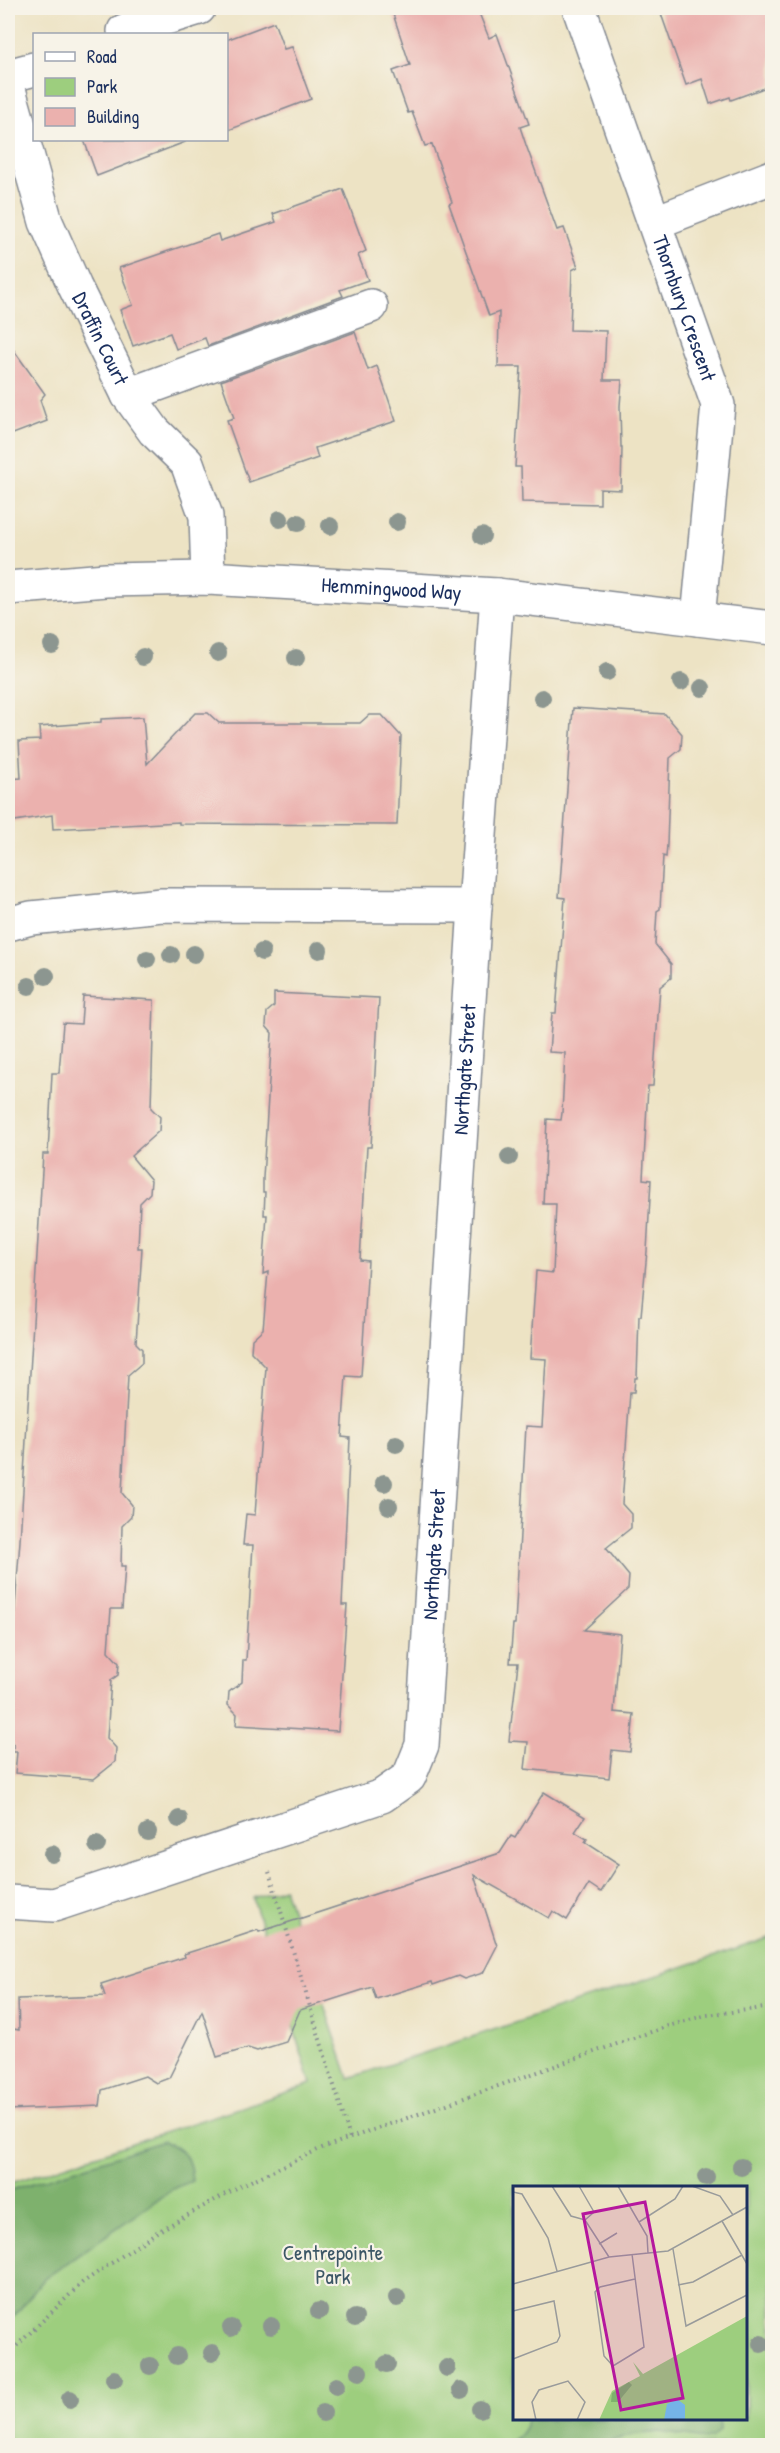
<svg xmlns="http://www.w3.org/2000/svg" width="780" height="2453" font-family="'Patrick Hand',sans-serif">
  <rect width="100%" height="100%" fill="#f7f3e8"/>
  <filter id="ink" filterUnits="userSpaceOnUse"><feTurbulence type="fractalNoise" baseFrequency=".0167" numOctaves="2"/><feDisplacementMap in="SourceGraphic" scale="12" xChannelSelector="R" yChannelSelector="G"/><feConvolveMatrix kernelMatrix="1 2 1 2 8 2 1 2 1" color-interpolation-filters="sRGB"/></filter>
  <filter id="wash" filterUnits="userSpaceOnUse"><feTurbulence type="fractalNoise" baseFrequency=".008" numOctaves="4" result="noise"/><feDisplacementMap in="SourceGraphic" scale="24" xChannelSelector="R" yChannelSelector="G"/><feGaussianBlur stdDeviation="1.35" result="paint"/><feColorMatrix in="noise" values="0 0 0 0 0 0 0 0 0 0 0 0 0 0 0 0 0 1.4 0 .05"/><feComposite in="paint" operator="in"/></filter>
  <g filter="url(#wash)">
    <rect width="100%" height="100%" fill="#ede3c4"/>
    <path fill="#9dce7e" stroke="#5c7e6e" stroke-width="1.5" fill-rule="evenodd" d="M284,1888L349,2078L772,1937V2445H8V2184L311,2084L253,1898ZM514,2188H746V2418H514Z"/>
    <g fill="#7eb16d" stroke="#4c7066" stroke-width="1.5">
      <path d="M163,2141C185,2150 190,2156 192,2181L174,2188L44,2279L8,2324V2191Z"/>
      <path d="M527,2419H719L720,2430L713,2437L705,2439L660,2432L630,2435L599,2445H502C515,2441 524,2432 527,2419Z"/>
    </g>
    <g id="blocks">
      <g fill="#ebb1ae">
        <path d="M391,8H477L489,38L497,34L529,124L520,127L526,145L557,230L564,228L578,267L572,270L570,330L606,331L604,380H622L620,406L621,447H622L621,490L600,489V504L522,502L521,467H515L521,367H498L499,312L489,316L449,204L452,202L432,144L425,146L412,112L408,113L393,71L410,65Z"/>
        <path d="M659,8H772V85L731,100L730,97L710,104L702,79L686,85Z"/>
        <path d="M274,22L284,49L292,47L311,99L226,131V40Z"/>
        <path d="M84,140H184L185,142L97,176Z"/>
        <path d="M343,189L366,251L358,255L368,280L340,290L343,296L208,346L205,338L176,349L170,333L133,346L120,310L133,305L119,268L218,234L220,241L276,222L273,214Z"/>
        <path d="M355,332L368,370L377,366L396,421L315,448L318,458L249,482L227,420L234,418L221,381Z"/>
        <path d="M8,342L45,394L40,400L47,421L8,436Z"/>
        <path d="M573,708L665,714L682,734L681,749L670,758L667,845L666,857L663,856L660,909L657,911L655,944L671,964V978L660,987L653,1086H648L643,1179L651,1180L647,1251L641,1316H639L637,1378H635L634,1392H630L622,1504L631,1514V1528L606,1548L629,1576L628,1589L584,1630L620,1634L614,1712L634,1714L630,1752L612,1750L609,1778L525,1769L528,1742L509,1741L518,1663H510L513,1624H515L526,1426L542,1427L546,1359L530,1358L536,1271L553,1273L556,1204H543L547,1119L561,1120L562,1113L565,1053L549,1052L552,1013H556L565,898L559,897Z"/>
        <path d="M195,713H208L219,723H360L369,715H382L401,736L397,825L179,824V822L53,829L52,815L8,822V779L21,778L19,741L40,740L39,727L101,722V719L143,717L147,764Z"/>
        <path d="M274,993L379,998L371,1147H367L360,1260L368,1261L361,1377L346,1376L342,1437L350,1438L342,1605H347L338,1731L236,1725L237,1714L228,1705L229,1692L242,1682L243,1660H246L253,1545H243L246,1514L255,1515L266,1367L251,1352L252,1339L263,1329L268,1272L263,1274L267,1215H264L265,1192H263V1178L272,1033L266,1026L267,1012L274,1006Z"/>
        <path d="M83,996L154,1000L151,1108L160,1117L159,1131L131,1156L151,1180L150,1193L140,1203L138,1248H142L136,1343L142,1349V1363L128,1375L122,1493L132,1505L131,1517L122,1526L121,1566H125L122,1609H111L108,1651L119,1663L118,1675L111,1680L107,1738L116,1748L115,1762L94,1779L15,1773L17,1752H13L14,1744L8,1743L12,1689H8V1664L10,1618L14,1619L20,1541L43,1154H48L52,1073H59L63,1023L81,1024Z"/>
        <path d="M544,1792L585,1817L575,1832L587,1839L585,1842L619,1864L601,1892L589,1884L567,1920L553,1911L549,1918L474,1875L497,1946L483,1973L464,1979L458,1976L433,1985L432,1982L376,1999L372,1987L300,2010L286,2042L257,2051L248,2048L217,2057L202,2011L169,2078L156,2083L145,2076L102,2090L100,2106L8,2110V2028L19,2030L18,1999L105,1996L101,1984L185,1957L184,1954L219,1943L258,1930L259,1932L500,1853L511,1836L515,1838Z"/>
      </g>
    </g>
  </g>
  <g filter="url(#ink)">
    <use href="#blocks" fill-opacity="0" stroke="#848991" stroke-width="1.5"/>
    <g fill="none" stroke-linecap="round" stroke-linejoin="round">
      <defs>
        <g id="minor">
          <path id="s1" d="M579,8L718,405L698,619"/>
          <path d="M124,31L199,8"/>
          <path d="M8,76L34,69"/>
          <path id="s2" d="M8,86L46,222L75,287L128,395L154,431L187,463L206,516L208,578"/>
          <path d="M656,222L772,177"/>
          <path d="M128,395L371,306"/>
          <path id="s3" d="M8,588L106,580L208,578L497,595L772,628"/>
          <path d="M8,924L31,918L162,905L475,906"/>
          <path id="s4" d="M8,1902L54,1905L382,1796L409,1777L422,1745L475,906L497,595"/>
        </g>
      </defs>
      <use href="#minor" stroke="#848991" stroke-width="36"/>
      <g stroke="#848991" stroke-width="4" stroke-dasharray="1.5 4.5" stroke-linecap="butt">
        <path d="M269,1872L350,2138"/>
        <path d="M8,2354L82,2283L157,2232L240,2186L322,2148L668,2026L707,2015L772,2007"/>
      </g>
      <use href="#minor" stroke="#fff" stroke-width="33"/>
    </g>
    <g fill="#8c9690">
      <circle cx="280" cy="519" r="9"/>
      <circle cx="397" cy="522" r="9"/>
      <circle cx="298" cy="523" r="9"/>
      <circle cx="330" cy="526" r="9"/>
      <circle cx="482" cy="536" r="9"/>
      <circle cx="52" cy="645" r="9"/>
      <circle cx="218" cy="653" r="9"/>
      <circle cx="143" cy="657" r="9"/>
      <circle cx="296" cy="658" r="9"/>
      <circle cx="607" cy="672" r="9"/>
      <circle cx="681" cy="682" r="9"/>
      <circle cx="702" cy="688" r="9"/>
      <circle cx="542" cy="698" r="9"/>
      <circle cx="319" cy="950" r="9"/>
      <circle cx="262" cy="952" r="9"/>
      <circle cx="194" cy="954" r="9"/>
      <circle cx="171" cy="955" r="9"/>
      <circle cx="147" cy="959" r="9"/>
      <circle cx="46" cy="976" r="9"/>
      <circle cx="29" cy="986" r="9"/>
      <circle cx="509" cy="1157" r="9"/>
      <circle cx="396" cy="1444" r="9"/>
      <circle cx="384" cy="1483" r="9"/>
      <circle cx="389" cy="1506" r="9"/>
      <circle cx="179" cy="1819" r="9"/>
      <circle cx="148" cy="1832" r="9"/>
      <circle cx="97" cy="1845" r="9"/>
      <circle cx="52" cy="1854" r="9"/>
      <circle cx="741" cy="2167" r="9"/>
      <circle cx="706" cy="2177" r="9"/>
      <circle cx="397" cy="2298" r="9"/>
      <circle cx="319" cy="2311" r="9"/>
      <circle cx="355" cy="2318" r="9"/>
      <circle cx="271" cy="2326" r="9"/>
      <circle cx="231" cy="2328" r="9"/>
      <circle cx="761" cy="2344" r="9"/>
      <circle cx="212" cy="2353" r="9"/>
      <circle cx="177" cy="2356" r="9"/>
      <circle cx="387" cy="2364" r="9"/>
      <circle cx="150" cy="2366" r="9"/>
      <circle cx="447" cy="2368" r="9"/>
      <circle cx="359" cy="2372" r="9"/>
      <circle cx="114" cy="2379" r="9"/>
      <circle cx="336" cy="2386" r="9"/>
      <circle cx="461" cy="2390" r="9"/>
      <circle cx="70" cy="2399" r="9"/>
      <circle cx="480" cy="2409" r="9"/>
      <circle cx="323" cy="2413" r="9"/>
    </g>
  </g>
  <g text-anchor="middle" stroke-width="4.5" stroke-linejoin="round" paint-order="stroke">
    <g font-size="21" fill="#1b2f5e" stroke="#f7f3e8">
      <text dy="7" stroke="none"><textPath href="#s1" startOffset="318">Thornbury Crescent</textPath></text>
      <text dy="7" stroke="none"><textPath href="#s2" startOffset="270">Draffin Court</textPath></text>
      <text dy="7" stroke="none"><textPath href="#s3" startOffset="384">Hemmingwood Way</textPath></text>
      <text dy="7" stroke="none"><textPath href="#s4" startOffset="1136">Northgate Street</textPath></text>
      <text dy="7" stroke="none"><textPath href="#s4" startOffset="650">Northgate Street</textPath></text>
    </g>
    <g font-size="21" fill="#3c5766" stroke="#f7f3e8">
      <text x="333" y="2260">Centrepointe<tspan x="333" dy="24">Park</tspan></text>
    </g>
  </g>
  <g transform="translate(513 2186)">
    <rect width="234" height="234" fill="#ede3c4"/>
    <path d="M234,130V234H86L99,205L127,190L120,176L130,188Z" fill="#9dce7e"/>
    <path d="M116,196L119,199L105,216H98L99,207Z" fill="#7eb16d"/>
    <path d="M164,213L172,219V234H151L154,218Z" fill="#75b4e8"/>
    <path fill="none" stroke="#999b9b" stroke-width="1.5" d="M39,0L58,30L72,34L81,26L66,0M105,0L134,50L135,67M179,0L207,10L220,29M0,6L9,8L35,52L44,85M72,34L96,71M209,35L234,78M126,36L162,13L170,0M86,58L104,47M160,63L173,140L234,109M119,68L131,161L100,180L91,170L82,106L87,101L122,93M0,98L96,71L155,65L234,21M165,99L180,96L229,69M0,125L41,115L47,150L44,156L0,173M23,234L19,216L26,204L55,195L72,216L64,234"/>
    <path fill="#b5179e" fill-opacity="0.15" stroke="#b5179e" stroke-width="3" d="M132,16L170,212L108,224L70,28Z"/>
    <rect width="234" height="234" fill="none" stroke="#1b2f5e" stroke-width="3"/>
  </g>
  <rect width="780" height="2453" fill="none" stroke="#f7f3e8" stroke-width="30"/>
  <rect x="33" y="33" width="195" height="108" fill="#f7f3e8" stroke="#9fa5b1" stroke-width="1.5"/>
  <rect x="45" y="52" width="30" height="9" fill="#ffffff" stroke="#9fa5b1" stroke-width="1.5"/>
  <text x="87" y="63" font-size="18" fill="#1b2f5e">Road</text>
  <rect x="45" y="78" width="30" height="18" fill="#9dce7e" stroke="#9fa5b1" stroke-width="1.5"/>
  <text x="87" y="93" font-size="18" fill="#1b2f5e">Park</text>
  <rect x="45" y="108" width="30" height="18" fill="#ebb1ae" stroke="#9fa5b1" stroke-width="1.5"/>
  <text x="87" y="123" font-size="18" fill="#1b2f5e">Building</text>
</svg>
